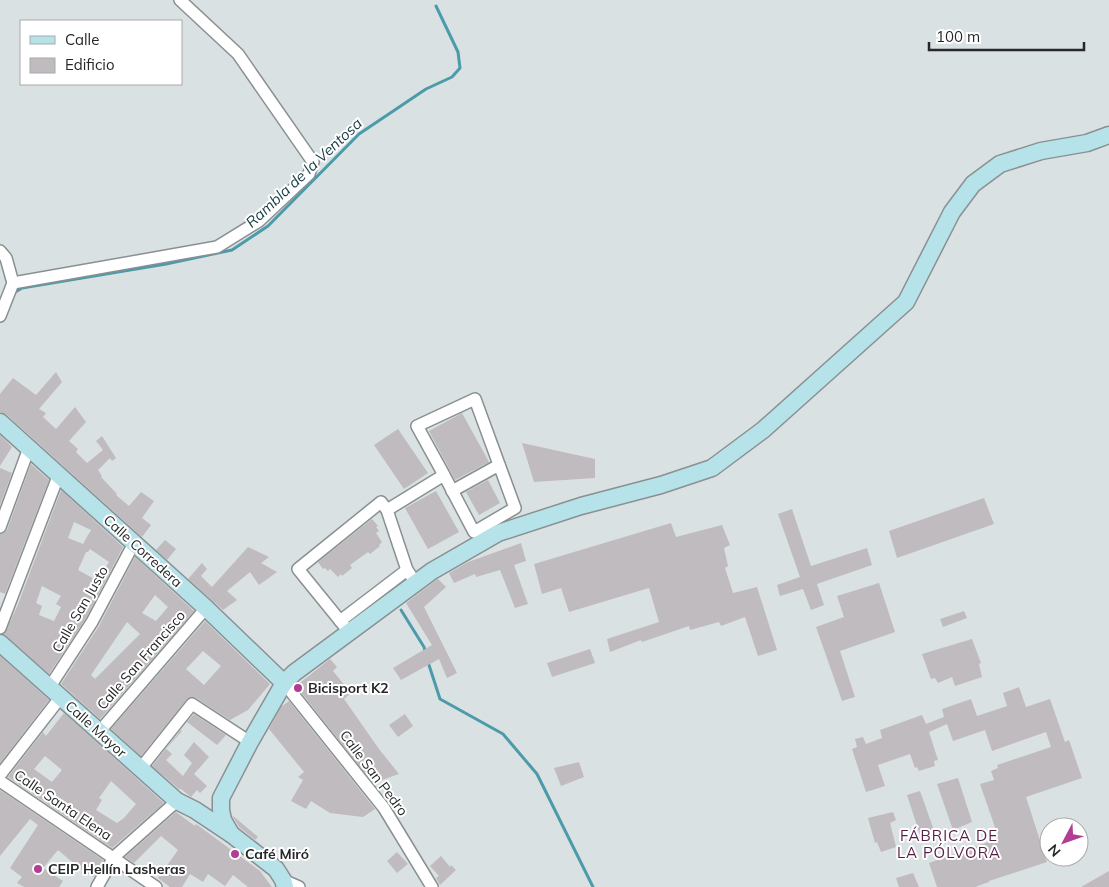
<svg xmlns="http://www.w3.org/2000/svg" width="1109" height="887" font-family="Mulish,sans-serif">
  <rect width="100%" height="100%" fill="#dae1e2"/>
  <g fill="none" stroke-linecap="round" stroke-linejoin="round">
    <g stroke="#4c9bab" stroke-width="3">
      <path d="M12,294L22,288L166,264L232,250L268,226L359,134L426,89L452,77L460,68L458,52L436,6"/>
      <path d="M401,610L424,647L426,654"/>
      <path d="M428,662L440,699L503,734L537,774L593,887"/>
    </g>
  </g>
  <g fill="#c0bbbe" fill-rule="evenodd">
    <path d="M56,372L62,382L39,409L46,413L43,417L56,429L75,407L86,422L69,441L78,449L76,452L87,463L103,450L96,441L102,436L116,458L112,461L110,458L98,470L102,476L101,477L117,494L116,495L129,506L141,492L154,501L142,518L151,525L142,537L7,415L0,412V394L13,378L36,395Z"/>
    <path d="M462,413L489,462L455,480L429,431Z"/>
    <path d="M398,429L428,473L404,489L374,445Z"/>
    <path d="M0,435L12,447L0,466Z"/>
    <path d="M522,443L595,459V478L534,482Z"/>
    <path d="M31,464L49,480L5,594L0,592V534L4,533L7,530Z"/>
    <path d="M0,468L12,473L0,505Z"/>
    <path d="M488,480L500,503L479,515L466,492Z"/>
    <path d="M61,490L123,547L86,618L49,674L4,634L17,607ZM74,522L91,530L83,544L68,538ZM90,549L109,562L98,581L78,570L86,552H88ZM42,586L61,596L56,604L61,607L54,621L39,615L42,606L36,603Z"/>
    <path d="M436,491L459,532L428,549L405,508Z"/>
    <path d="M984,498L994,524L897,558L889,531Z"/>
    <path d="M792,509L811,566L867,548L872,565L817,584L824,605L811,610L803,589L780,596L777,585L800,577L778,514Z"/>
    <path d="M372,519L378,526L376,527L379,531L376,533L382,542L379,545L380,546L370,554L368,552L350,565L352,568L342,576L341,574L338,577L330,569L328,571L325,568L323,569L318,562Z"/>
    <path d="M671,523L676,537L722,525L730,545L724,548L728,566L725,568L733,593L757,587L777,650L758,656L745,617L721,626L719,622L690,630L689,626L642,642L641,640L610,652L607,639L659,622L649,588L569,612L561,588L542,594L534,564Z"/>
    <path d="M165,540L176,549L167,560L156,550Z"/>
    <path d="M521,543L526,561L514,565L528,604L515,608L500,570L476,577L475,574L454,583L449,573L468,562Z"/>
    <path d="M248,547L269,557L261,563L277,572L259,585L250,572L227,591L237,600L223,610L188,579L202,563L207,569L201,576L212,587Z"/>
    <path d="M135,557L194,611L100,719L61,684L99,626ZM155,595L168,607L156,621L142,613ZM127,622L140,634L95,679L91,675Z"/>
    <path d="M438,579L446,587L424,607L457,673L447,678L439,659L401,680L393,668L432,645L406,603Z"/>
    <path d="M879,583L895,632L840,651L855,697L842,701L816,627L844,617L837,596Z"/>
    <path d="M964,611L967,618L943,627L940,619Z"/>
    <path d="M205,621L270,684L248,710L230,720L196,698L189,697L141,756L111,729ZM203,651L221,666L204,685L186,669Z"/>
    <path d="M972,639L981,663L979,664L982,677L955,686L952,677L938,683L935,678L931,679L922,654Z"/>
    <path d="M590,649L595,663L552,677L547,663Z"/>
    <path d="M0,656L49,700L0,763Z"/>
    <path d="M330,659L337,667L333,671L351,693L344,699L379,749L399,774L382,780L380,777L373,783L296,686Z"/>
    <path d="M1019,687L1026,707L1050,699L1065,742L1069,740L1082,778L1026,797L1047,862L989,881V882L975,887H937L929,863L991,841L990,839L998,836L980,784L994,780L991,771L998,768L997,765L1051,747L1046,732L992,751L985,730L953,741L947,724L929,732L938,760L934,761L935,766L919,771L917,767L915,768L910,754L878,765L885,786L866,792L852,749L857,747L855,739L863,737L866,744L882,738L880,730L922,715L926,724L944,717L942,709L971,699L977,716L1007,706L1003,693Z"/>
    <path d="M289,701L375,809L363,817L330,813L311,801L306,809L291,801L303,780L298,777L304,772L269,729L281,707Z"/>
    <path d="M64,713L164,803L112,848L8,777L43,732L46,736ZM45,756L62,770L52,782L34,769ZM111,781L136,804L124,818L117,823L96,810L102,800L99,798Z"/>
    <path d="M194,714L226,735L217,745L187,722Z"/>
    <path d="M405,714L413,726L398,737L389,725Z"/>
    <path d="M181,730L182,731L166,749L172,754L166,760L183,776L192,763L184,755L194,742L209,757L194,774L207,786L200,793L197,790L191,797L181,789H179L152,766Z"/>
    <path d="M579,762L584,777L561,786L554,768Z"/>
    <path d="M958,778L972,822L953,830L937,784Z"/>
    <path d="M0,790L103,860L94,877L83,871L58,850L43,868L63,881L59,887H24L17,883L22,877L10,868L38,825L30,819L0,856Z"/>
    <path d="M920,791L936,836L922,841L907,795Z"/>
    <path d="M176,812L195,826L196,824L260,871L272,887H248L233,875L225,886L208,874L203,882L190,874L182,887H170L158,878L178,850L161,836L134,863L125,857Z"/>
    <path d="M893,812L896,820L890,823L896,847L881,852L877,842L875,843L868,818Z"/>
    <path d="M232,815L258,837L255,840L239,827Z"/>
    <path d="M397,852L408,864L397,873L387,861Z"/>
    <path d="M441,856L450,867L451,865L456,870L440,885L436,878L439,876L430,866Z"/>
    <path d="M1109,871V887H1081Z"/>
    <path d="M913,873L919,887H899L896,878Z"/>
  </g>
  <g fill="none" stroke-linecap="round" stroke-linejoin="round">
    <defs>
      <g id="street">
        <path d="M0,251L6,258L13,283L0,316"/>
        <path d="M13,283L217,247L259,221L309,174L313,162L238,54L180,0"/>
        <path d="M452,491L499,465"/>
        <path d="M387,510L444,475L474,532L515,508L475,399L417,426L444,475"/>
        <path d="M0,527L29,448"/>
        <path d="M340,621L407,570"/>
        <path d="M0,628L59,474"/>
        <path d="M350,633L298,569L381,502L387,510L407,570L416,583"/>
        <path d="M284,683L384,808L432,887"/>
        <path d="M49,688L92,622L134,543"/>
        <path d="M99,732L206,608"/>
        <path d="M140,769L192,704L250,742"/>
        <path d="M0,775L60,698"/>
        <path d="M0,781L156,887"/>
        <path d="M283,880L299,887"/>
        <path d="M97,887L114,857L177,801"/>
      </g>
      <g id="secondary">
        <path d="M0,422L206,608L284,683"/>
        <path d="M0,643L177,801L195,810L231,834L276,869L283,880L285,887"/>
        <path d="M231,834L223,820L221,810V798L250,742L284,683L294,673L432,571L498,533L581,506L661,485L712,468L763,430L906,302L952,212L973,184L1000,164L1041,151L1087,143L1109,135"/>
      </g>
    </defs>
    <use href="#street" stroke="#8a9091" stroke-width="14"/>
    <use href="#secondary" stroke="#8a9091" stroke-width="19"/>
    <use href="#street" stroke="#fff" stroke-width="11"/>
    <use href="#secondary" stroke="#b6e3ea" stroke-width="16"/>
  </g>
  <g fill="#b23d94" stroke="#fff" stroke-width="2">
    <circle cx="298" cy="688" r="5"/>
    <circle cx="235" cy="854" r="5"/>
    <circle cx="38" cy="869" r="5"/>
  </g>
  <g text-anchor="middle" stroke-width="4" stroke-linejoin="round" paint-order="stroke">
    <g font-size="14" fill="#252728" stroke="#fff">
      <text transform="translate(143 551) rotate(42)" y="5">Calle Corredera</text>
      <text transform="translate(80 609) rotate(-60)" y="5">Calle San Justo</text>
      <text transform="translate(141 660) rotate(-49)" y="5">Calle San Francisco</text>
      <text transform="translate(96 729) rotate(42)" y="5">Calle Mayor</text>
      <text transform="translate(374 773) rotate(53)" y="5">Calle San Pedro</text>
      <text transform="translate(63 805) rotate(34)" y="5">Calle Santa Elena</text>
    </g>
    <g font-size="14" font-weight="bold" fill="#252728" stroke="#fff" text-anchor="start">
      <text x="308" y="693">Bicisport K2</text>
      <text x="245" y="859">Café Miró</text>
      <text x="48" y="874">CEIP Hellín Lasheras</text>
    </g>
    <g font-size="15" font-style="italic" fill="#1a4047" stroke="#fff">
      <text transform="translate(304 173) rotate(-43)" y="5">Rambla de la Ventosa</text>
    </g>
    <g font-size="15" letter-spacing="1" fill="#561d46" stroke="#fff">
      <text x="949" y="841">FÁBRICA DE<tspan x="949" dy="17">LA PÓLVORA</tspan></text>
    </g>
  </g>
  <rect x="20" y="20" width="162" height="65" fill="#ffffff" stroke="#a8a9a9"/>
  <rect x="30" y="36" width="25" height="8" fill="#b6e3ea" stroke="#a8a9a9"/>
  <text x="65" y="45" font-size="15" fill="#252728">Calle</text>
  <rect x="30" y="58" width="25" height="15" fill="#c0bbbe" stroke="#a8a9a9"/>
  <text x="65" y="70" font-size="15" fill="#252728">Edificio</text>
  <g transform="translate(1064 842) rotate(229)"><circle r="24" fill="#ffffff" stroke="#a8a9a9"/>
  <path d="M0-4L9 19L0 12L-9 19Z" fill="#b23d94"/>
  <text y="-8" font-size="14" font-weight="bold" text-anchor="middle" fill="#252728">N</text>
  </g>
  <path d="M929 42v8h155v-8" fill="none" stroke="#252728" stroke-width="2.5"/>
  <text x="936" y="42" font-size="15" fill="#252728" stroke="#ffffff" stroke-width="4" paint-order="stroke">100 m</text>
</svg>
